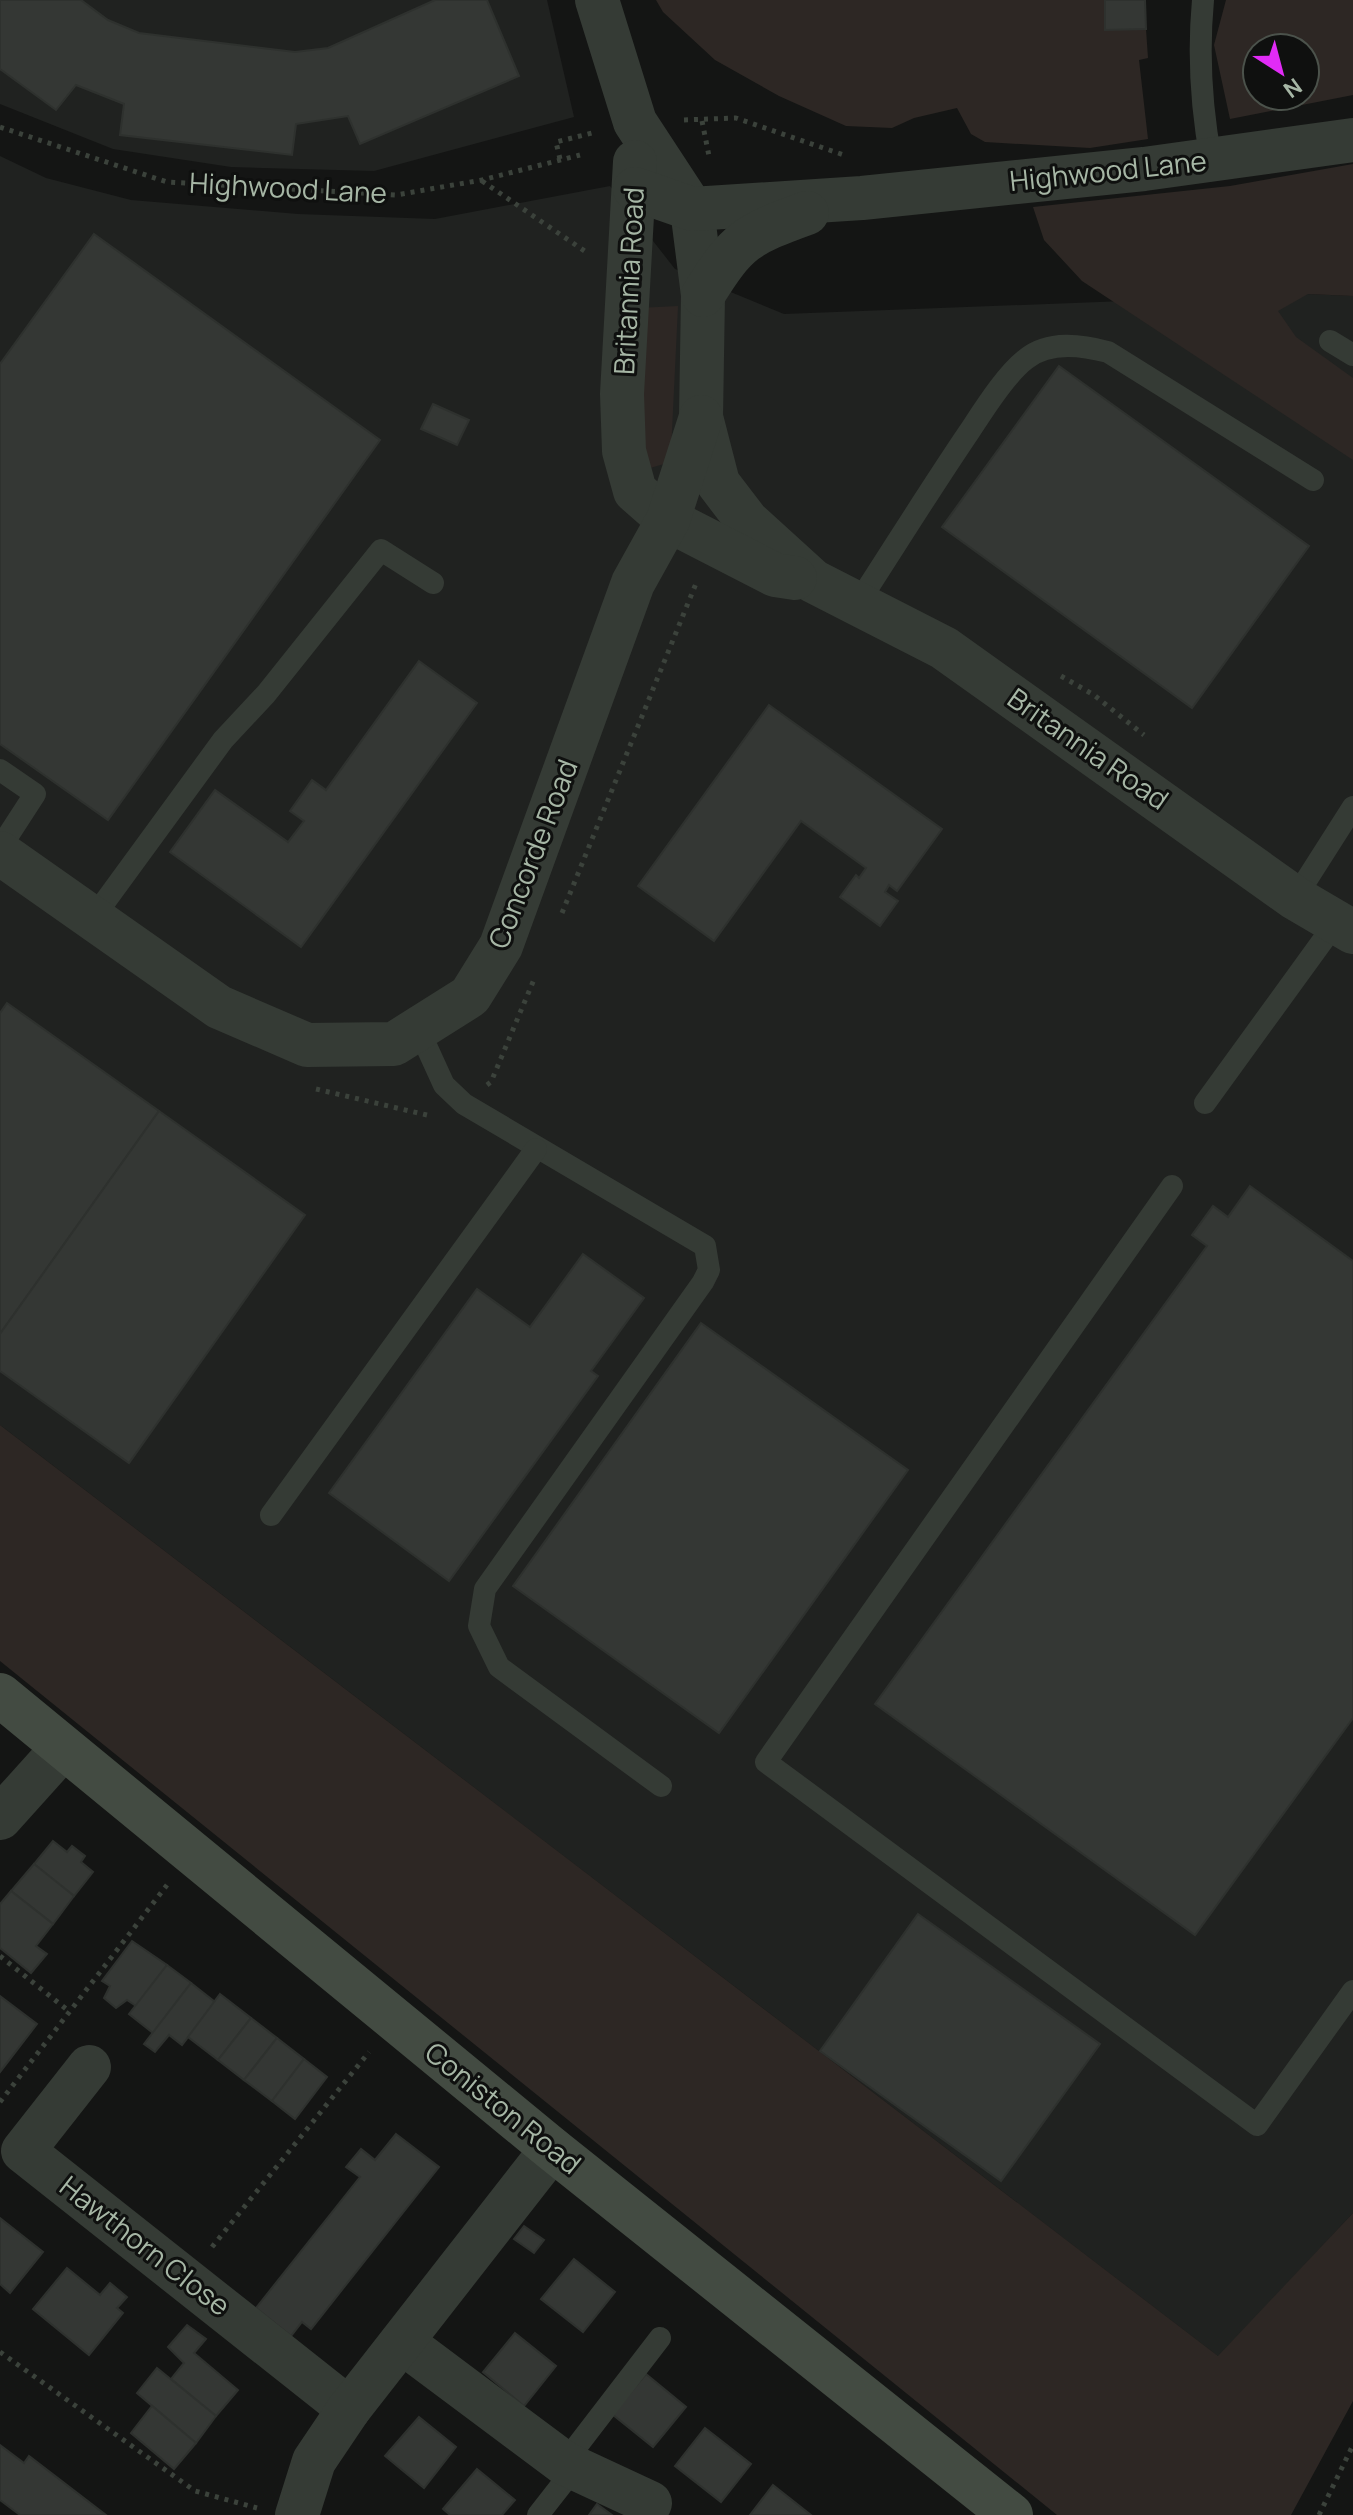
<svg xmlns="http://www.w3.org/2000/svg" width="1353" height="2515" font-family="Manrope,sans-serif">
  <rect width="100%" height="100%" fill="#141514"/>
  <g fill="#202220">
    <path d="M0,0H547L574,117L374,171L231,167L113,149L0,104Z"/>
    <path d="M0,156L46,178L131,200L298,214L435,219L610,186L675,269L784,314L1308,294L1353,296V2213L1219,2357L0,1425Z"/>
  </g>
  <g fill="#2d2724" fill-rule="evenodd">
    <path d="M656,0H1105L1106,30L1146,29L1148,58L1139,60L1148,139L1090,148L985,142L971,134L957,108L914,118L892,128L846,126L779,96L715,60L663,12Z"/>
    <path d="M1226,0H1353V95L1230,119L1214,45ZM1257,48H1305V96H1257Z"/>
    <path d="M1353,164V296L1308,294L1278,311L1296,337L1353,378V460L1082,281L1044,240L1033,207L1230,186Z"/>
    <path d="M678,306L671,451L664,464L650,468L639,456L638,308Z"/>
    <path d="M0,1425L1218,2356L1353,2213V2401L1291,2515H1057L0,1661Z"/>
  </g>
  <g fill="#343734" stroke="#2e312e" stroke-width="2">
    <path d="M0,0H81L108,20L139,33L295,52L328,48L435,0H487L519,76L360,144L348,116L296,124L292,155L120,135L124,104L76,85L56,110L0,69Z"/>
    <path d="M1105,0H1145L1146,29L1105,30Z"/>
    <path d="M94,234L380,440L108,820L0,744V364Z"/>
    <path d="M1059,366L1309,546L1192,708L942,527Z"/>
    <path d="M433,404L469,420L457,445L421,429Z"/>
    <path d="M419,661L477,703L301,947L170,852L215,790L288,842L304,821L290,811L312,780L326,790Z"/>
    <path d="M769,705L942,829L897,891L889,885L885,892L898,901L880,926L840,897L856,875L859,878L866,868L801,821L714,941L638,886Z"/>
    <path d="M7,1003L159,1111L0,1334V1013Z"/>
    <path d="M159,1111L305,1215L129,1463L0,1371V1334Z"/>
    <path d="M1250,1186L1353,1261V1718L1195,1935L875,1704L1207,1246L1192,1235L1213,1206L1228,1217Z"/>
    <path d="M583,1254L644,1298L591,1371L598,1376L449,1581L329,1493L477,1289L530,1327Z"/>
    <path d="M701,1323L908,1470L719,1733L513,1586Z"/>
    <path d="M53,1841L67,1852L72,1846L85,1856L81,1862L93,1872L74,1896L34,1864Z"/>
    <path d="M34,1864L74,1896L53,1924L11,1891Z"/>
    <path d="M11,1891L53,1924L36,1946L47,1954L31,1973L0,1948V1904Z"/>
    <path d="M918,1914L1100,2044L1001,2181L820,2051Z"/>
    <path d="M132,1941L167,1965L136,2006L127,2000L116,2008L104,1998L110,1986L102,1981Z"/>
    <path d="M167,1965L191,1983L153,2033L129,2014Z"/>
    <path d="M191,1983L215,2002L182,2045L169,2035L155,2052L144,2044Z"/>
    <path d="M220,1994L251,2018L218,2060L188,2037Z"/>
    <path d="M0,1996L37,2024L0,2072Z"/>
    <path d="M251,2018L277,2038L244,2080L218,2060Z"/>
    <path d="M277,2038L304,2059L272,2101L244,2080Z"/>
    <path d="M304,2059L327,2077L295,2119L272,2101Z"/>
    <path d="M396,2134L439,2167L311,2329L302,2322L291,2336L256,2308L360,2177L346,2167L361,2149L375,2160Z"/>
    <path d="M0,2218L43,2252L10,2293L0,2284Z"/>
    <path d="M524,2226L544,2240L534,2253L514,2239Z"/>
    <path d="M574,2259L615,2292L583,2332L541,2299Z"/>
    <path d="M67,2268L100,2295L110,2283L127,2297L117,2308L123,2313L89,2355L33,2309Z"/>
    <path d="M187,2325L206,2339L194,2353L238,2390L216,2416L171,2379L184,2363L168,2347Z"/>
    <path d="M515,2333L556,2366L524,2406L483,2372Z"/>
    <path d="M157,2368L216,2416L196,2443L137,2393Z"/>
    <path d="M646,2374L686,2407L653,2447L612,2414Z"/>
    <path d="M152,2406L196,2443L174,2469L131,2433Z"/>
    <path d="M419,2417L456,2447L424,2488L385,2456Z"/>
    <path d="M705,2428L751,2464L721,2502L675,2466Z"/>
    <path d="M0,2445L24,2463L29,2456L106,2515H20L0,2500Z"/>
    <path d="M477,2469L515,2500L502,2515H450L443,2509Z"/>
    <path d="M773,2485L811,2515H750Z"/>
    <path d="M597,2504L612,2515H589Z"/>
  </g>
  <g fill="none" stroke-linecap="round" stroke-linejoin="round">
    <g stroke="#3b423b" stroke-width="5" stroke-dasharray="4 6" stroke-linecap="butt">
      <path d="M684,120L736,118L844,155"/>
      <path d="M702,121L709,156"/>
      <path d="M0,127L167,182L396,195L482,180L580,155"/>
      <path d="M560,159L556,142L596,132"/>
      <path d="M482,181L589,254"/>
      <path d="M1061,676L1094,695L1144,735"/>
      <path d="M562,913L697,581"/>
      <path d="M487,1085L491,1082L535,977"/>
      <path d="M316,1089L431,1116"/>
      <path d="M0,1956L70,2012"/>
      <path d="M0,2102L167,1885"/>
      <path d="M212,2247L369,2052"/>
      <path d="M0,2352L195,2491L257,2508"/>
      <path d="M1319,2515L1353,2445"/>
    </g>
    <g stroke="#353b35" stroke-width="22">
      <path d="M1203,0C1198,54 1201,106 1211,160"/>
      <path d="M1330,341L1353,355"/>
      <path d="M858,603C895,546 931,488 969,432C983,411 1006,374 1026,359C1049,340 1082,345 1108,352L1313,480"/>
      <path d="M0,770L35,794L0,848"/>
      <path d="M1295,898L1353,807"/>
      <path d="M93,918L223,740L266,694L381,550L433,583"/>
      <path d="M418,1028L444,1085L464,1104L705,1246L709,1270L703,1282L485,1589L479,1626L499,1667L661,1786"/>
      <path d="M1205,1103L1337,921"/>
      <path d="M1172,1186L766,1762L1257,2125L1353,1991"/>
      <path d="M271,1515L536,1149"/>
      <path d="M564,2463L660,2338"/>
      <path d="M538,2515L574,2469"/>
    </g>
    <g stroke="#353b35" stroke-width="44">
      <path d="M597,0L635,122L692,209L703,295L701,417L718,483L747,521L813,581L944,648L1295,898L1353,932"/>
      <path d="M635,162L622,394L624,451L635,491L668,520L775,575L795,578"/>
      <path d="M635,189L692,209L862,198L1144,169L1353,140"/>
      <path d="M703,295C737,240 746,235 807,213"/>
      <path d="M0,853L219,1007L307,1045L394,1044L470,996L501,946L633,583L668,520L701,417"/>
      <path d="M0,1818L63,1748"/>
      <path d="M89,2067L23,2151L349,2409"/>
      <path d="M402,2342L564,2463L650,2503"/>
      <path d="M297,2515L314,2461L349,2409L552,2149"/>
    </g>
    <path stroke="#434b42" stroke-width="44" d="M0,1695L552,2149L1011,2515"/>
  </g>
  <g text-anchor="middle" stroke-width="6" stroke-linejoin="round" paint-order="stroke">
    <g font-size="28" fill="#a6b6a5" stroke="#0f100f">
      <text transform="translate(1108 171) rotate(-6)" y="10">Highwood Lane</text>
      <text transform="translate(288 188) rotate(3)" y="10">Highwood Lane</text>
      <text transform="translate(629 281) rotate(-87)" y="10">Britannia Road</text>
      <text transform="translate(1088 749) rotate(35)" y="10">Britannia Road</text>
      <text transform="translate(533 854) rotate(-69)" y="10">Concorde Road</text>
      <text transform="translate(503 2108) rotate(39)" y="10">Coniston Road</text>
      <text transform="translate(145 2246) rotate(38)" y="10">Hawthorn Close</text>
    </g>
  </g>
  <g transform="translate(1281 72) rotate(144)"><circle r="38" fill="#0f100f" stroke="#4b524b" stroke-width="2"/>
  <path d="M0-6L14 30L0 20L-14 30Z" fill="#e12bf6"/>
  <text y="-12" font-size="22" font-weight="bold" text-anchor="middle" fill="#a6b6a5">N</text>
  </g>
</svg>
